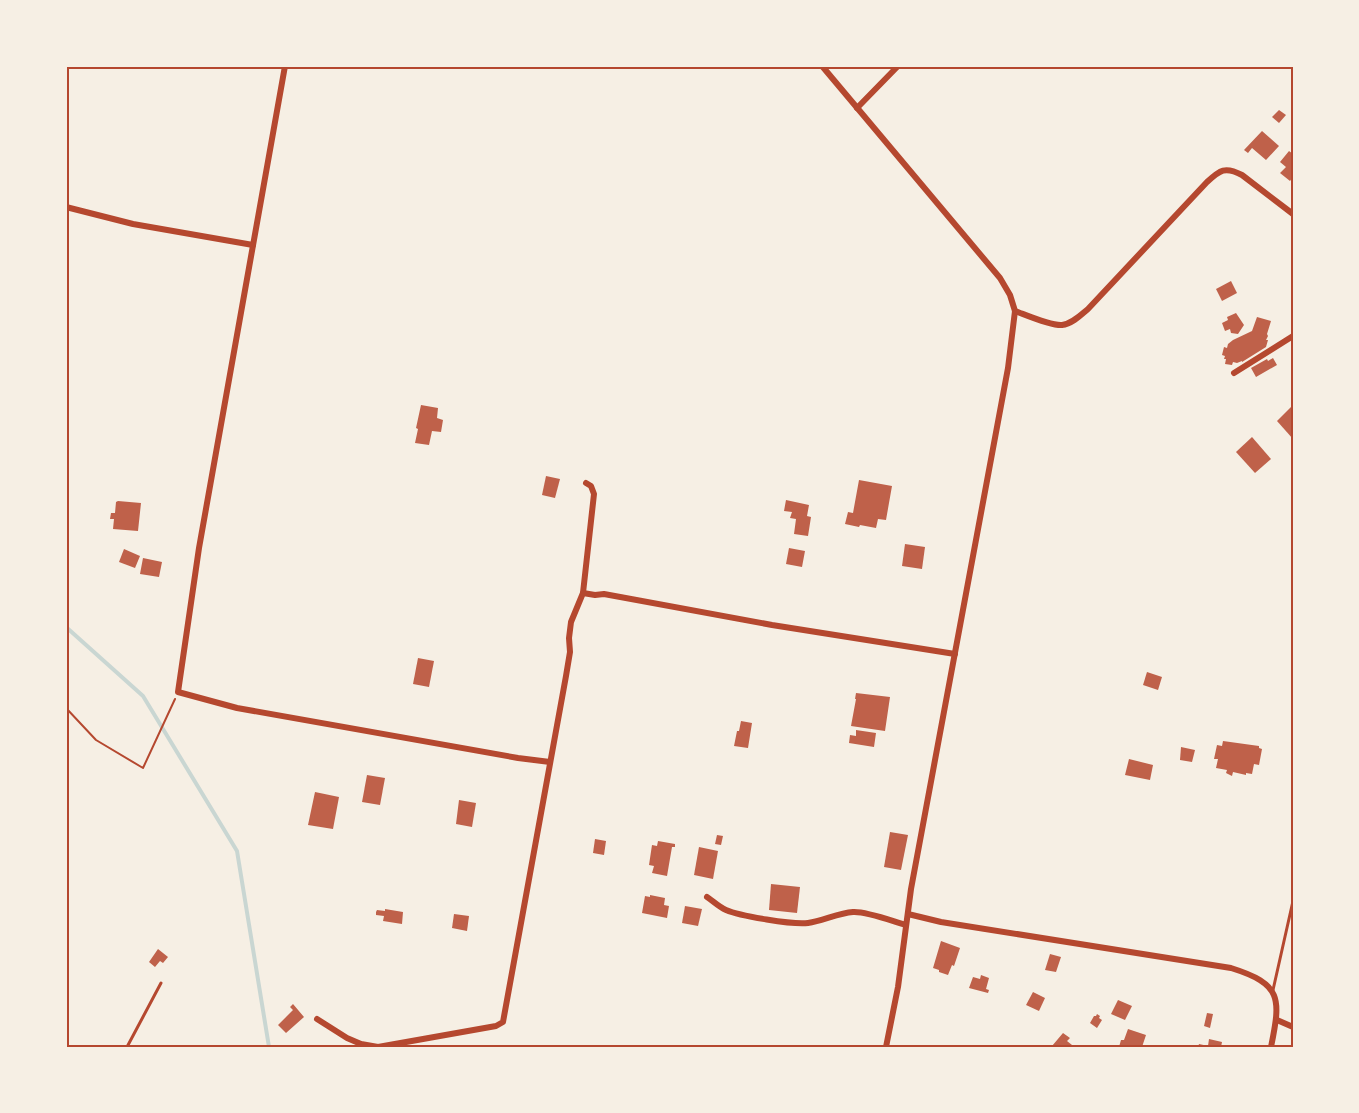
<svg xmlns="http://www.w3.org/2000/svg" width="1359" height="1113" font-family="'Fira Sans',sans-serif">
  <rect width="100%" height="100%" fill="#f6efe4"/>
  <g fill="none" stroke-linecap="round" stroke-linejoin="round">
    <path stroke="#c9d6d2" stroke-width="4" d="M66,627L143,696L237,851L269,1047"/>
  </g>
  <g fill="#bf614a">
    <path d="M1279,110L1286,115L1279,123L1272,117Z"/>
    <path d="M1262,131L1279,146L1266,160L1252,148L1248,153L1244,150Z"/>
    <path d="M1289,151L1293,154V177L1290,181L1280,173L1286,167L1280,162Z"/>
    <path d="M1231,281L1237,293L1222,301L1216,289Z"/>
    <path d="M1236,313L1244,325L1238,334L1231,333L1230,329L1225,331L1222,323L1228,320L1227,317Z"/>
    <path d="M1257,317L1271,321L1267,334L1268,336L1266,340H1268L1266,347L1242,362V361L1237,363L1233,362L1232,365L1225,364L1226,359H1224L1225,356L1222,355L1224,347L1227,348L1228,344L1233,340L1252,331Z"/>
    <path d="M1273,358L1277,365L1256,377L1251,368L1267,359L1268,361Z"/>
    <path d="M421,405L438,408L437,418L443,420L441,432L432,431L429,445L415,443L418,429L416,428Z"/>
    <path d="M1291,407L1293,409V439L1277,421Z"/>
    <path d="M1252,437L1271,459L1255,473L1236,452Z"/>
    <path d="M546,476L560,479L555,498L542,495Z"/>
    <path d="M859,480L892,486L886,520L878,519L876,528L860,525L859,527L845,524L848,512L853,513Z"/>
    <path d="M786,500L809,505L807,516L811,517L808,536L794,534L796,519L790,518L792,512L784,511Z"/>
    <path d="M118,501L141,503L138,531L113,529L114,519H110L111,513H115L116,502Z"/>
    <path d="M905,544L925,547L922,569L902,566Z"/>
    <path d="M789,548L805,551L802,567L786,564Z"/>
    <path d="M124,549L140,556L135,568L119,562Z"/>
    <path d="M143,558L162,562L159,577L140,574Z"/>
    <path d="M418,658L434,661L429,687L413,684Z"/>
    <path d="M1147,672L1162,677L1158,690L1143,685Z"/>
    <path d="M856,693L890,697L885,731L851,726L856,699H855Z"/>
    <path d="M741,721L752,723L748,748L734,746L737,731H739Z"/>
    <path d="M856,730L876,733L874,747L849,743L850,735L856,736Z"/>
    <path d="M1223,741L1259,746V748L1262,749L1259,765L1254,764L1252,774L1246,773V775L1233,772L1232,776L1226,773L1227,770L1216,768L1218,759H1214L1217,745L1222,746Z"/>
    <path d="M1181,747L1195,750L1192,762L1180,760Z"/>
    <path d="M1129,759L1153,765L1150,780L1125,775Z"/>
    <path d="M367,775L385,778L380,805L362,802Z"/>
    <path d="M315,792L339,797L333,829L308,825Z"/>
    <path d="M459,800L476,803L472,827L456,824Z"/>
    <path d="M890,832L908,835L901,870L884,867Z"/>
    <path d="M717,835L723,836L721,845L715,844Z"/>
    <path d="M595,839L606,841L604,855L593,853Z"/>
    <path d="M658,841L675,844V847H672L667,876L652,873L654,866L649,865L652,845L657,846Z"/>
    <path d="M699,847L718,851L713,879L694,875Z"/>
    <path d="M771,884L800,887L797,913L769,910Z"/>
    <path d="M650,895L665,898L664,905L669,906L667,918L642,913L645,896L650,897Z"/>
    <path d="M685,906L702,909L698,926L682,923Z"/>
    <path d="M385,909L403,912L402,924L383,921L384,916L376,915V912L377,910L385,911Z"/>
    <path d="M454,914L469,916L467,931L452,928Z"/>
    <path d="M941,941L960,948L954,966L952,965L948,975L939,972V970L933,968Z"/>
    <path d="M158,949L168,957L163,963L160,961L155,967L149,962Z"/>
    <path d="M1050,954L1061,957L1056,972L1045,970Z"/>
    <path d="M981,975L989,978L986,989L989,990L988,993L969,988L973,977L980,979Z"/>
    <path d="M1033,992L1045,998L1039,1011L1026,1005Z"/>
    <path d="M1118,1000L1132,1006L1125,1020L1111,1014Z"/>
    <path d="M293,1004L304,1017L286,1033L278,1025L293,1010L290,1007Z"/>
    <path d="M1207,1013L1213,1014L1210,1028L1204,1026Z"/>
    <path d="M1097,1014L1100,1016L1099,1018L1102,1020L1097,1028L1090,1023L1094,1016H1096Z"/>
    <path d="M1128,1029L1146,1035L1142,1047H1119L1121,1040H1124Z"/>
    <path d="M1063,1033L1070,1038L1067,1041L1072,1045L1070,1047L1052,1046Z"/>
    <path d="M1209,1039L1222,1042L1221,1047H1198L1199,1044L1208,1046Z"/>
  </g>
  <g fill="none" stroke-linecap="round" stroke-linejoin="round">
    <path stroke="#b5482f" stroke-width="2" d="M66,708L96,740L143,768L175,699"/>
    <g stroke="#b5482f" stroke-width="3">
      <path d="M1273,990L1293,901"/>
      <path d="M127,1047L161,983"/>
    </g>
    <g stroke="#b5482f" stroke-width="6">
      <path d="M285,66L199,548L178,692L237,708L518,758L550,762"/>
      <path d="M822,66L1000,278L1010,295L1015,311L1008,368L911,889L898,987L886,1047"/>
      <path d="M857,108L898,66"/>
      <path d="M66,207L133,224L253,245"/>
      <path d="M1015,311C1026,315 1051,326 1062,325C1072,324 1081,315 1088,309L1207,182C1220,170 1225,166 1242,175L1293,214"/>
      <path d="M1234,373L1293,336"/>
      <path d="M583,593L594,494L591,486L586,483"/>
      <path d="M707,897C713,901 719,907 726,910C740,916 793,925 808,923C823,921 838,913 853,912C866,911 892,921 906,925"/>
      <path d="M908,914L941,922L1231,968C1282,984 1281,998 1271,1047"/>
      <path d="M317,1019L347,1038L361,1044L378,1047L496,1026L503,1022L566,676L570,652L569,638L571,622L583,593L595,595L604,594L772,625L955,654"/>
      <path d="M1277,1020L1293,1027"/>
    </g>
  </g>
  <rect width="1359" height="1113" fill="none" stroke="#f6efe4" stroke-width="135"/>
  <rect x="68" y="68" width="1224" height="978" fill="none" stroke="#b5482f" stroke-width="2"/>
</svg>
